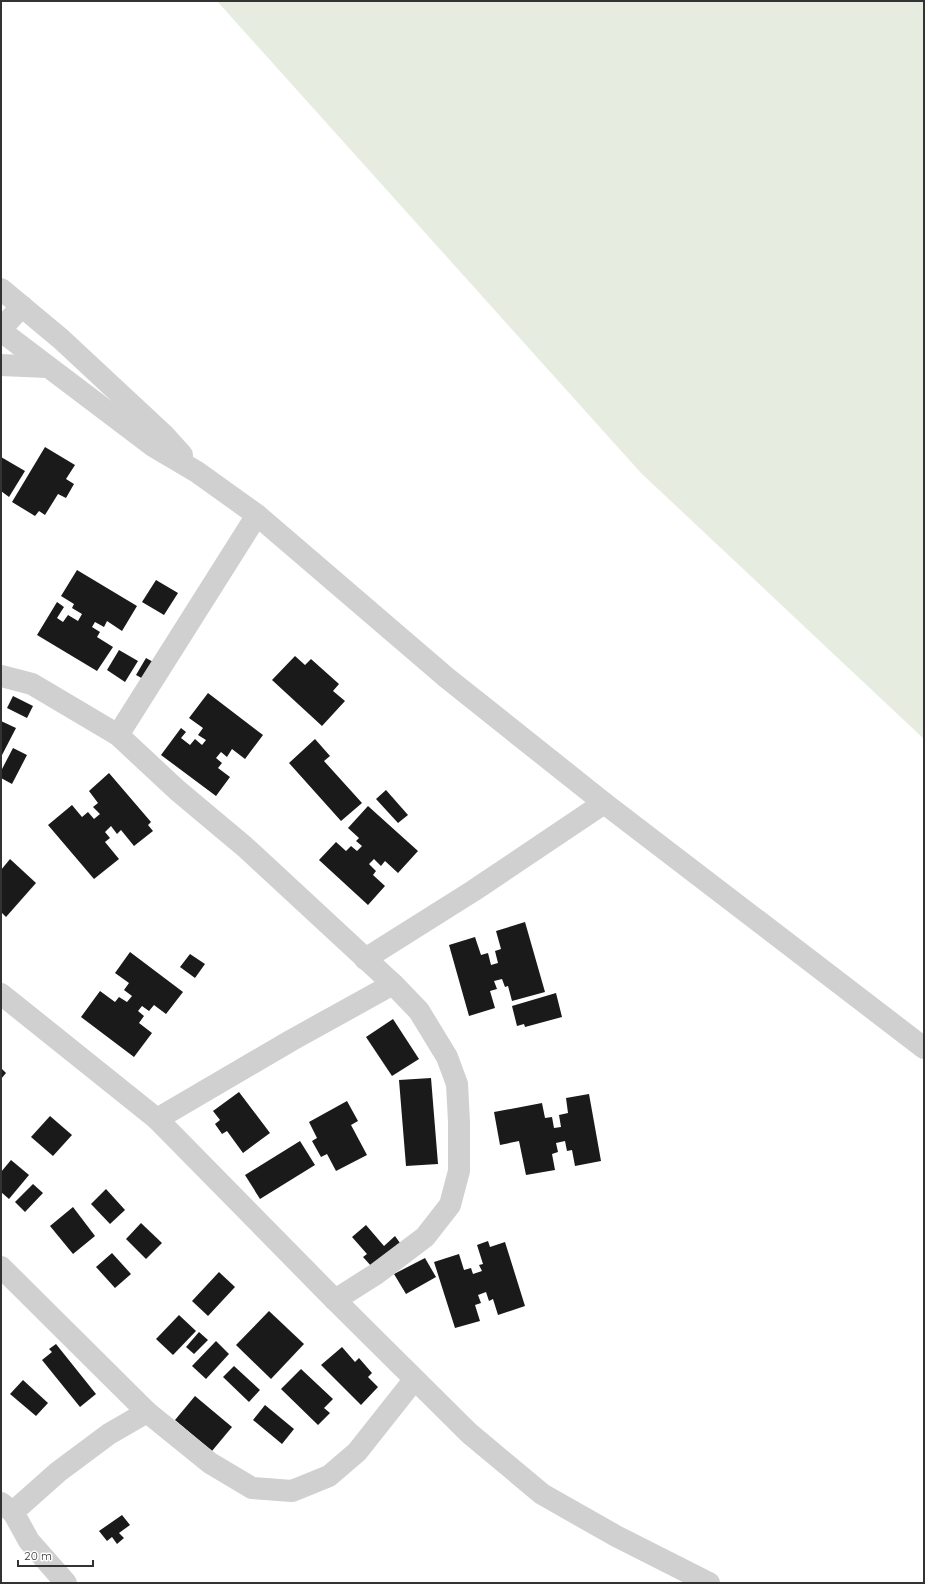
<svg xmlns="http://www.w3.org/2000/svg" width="925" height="1584" font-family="Quicksand,sans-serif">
  <rect width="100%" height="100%" fill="#fff"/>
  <path fill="#e6ecdf" d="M217,1H924V739L641,473Z"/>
  <g fill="#1a1a1a">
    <path d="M45,447L75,465L66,479L74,484L66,498L58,494L45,515L39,511L35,516L12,502Z"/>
    <path d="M1,457L25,471L9,497L1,491Z"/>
    <path d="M77,570L137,606L122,631L107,621L104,627L95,622L92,627L100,632L97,637L113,647L97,671L37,635L57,602L64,607L57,618L63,622L68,615L78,621L82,614L72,608L74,604L61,596Z"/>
    <path d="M156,580L178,593L164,615L142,602Z"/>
    <path d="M119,650L138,661L125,682L107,670Z"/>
    <path d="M295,656L305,665L311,659L339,684L333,691L345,701L322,726L272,680Z"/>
    <path d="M146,658L155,663L145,680L136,675Z"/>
    <path d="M208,693L263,735L245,759L232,749L227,757L221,752L216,758L222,763L218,768L230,777L216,796L161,755L181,728L186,732L181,738L190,745L195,739L202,745L206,740L198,735L203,728L189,718Z"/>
    <path d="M13,696L33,706L27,718L7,708Z"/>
    <path d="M1,721L16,728L1,757Z"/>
    <path d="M315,739L330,756L324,761L362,803L341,821L289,763Z"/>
    <path d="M13,748L27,755L12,784L1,778V771Z"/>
    <path d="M109,773L151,822L148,825L153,831L134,846L121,830L117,834L111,826L105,832L110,838L105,842L119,859L94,879L48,825L72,805L82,817L88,812L94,819L100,814L93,807L98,803L89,791Z"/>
    <path d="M386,790L408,815L398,823L376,799Z"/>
    <path d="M368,806L418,851L398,873L385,861L381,866L374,859L369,864L376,871L373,875L385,886L368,905L319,860L336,842L346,851L351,846L357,851L362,846L356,841L359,838L348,828Z"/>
    <path d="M10,859L36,883L6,917L1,912V870Z"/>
    <path d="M525,922L545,992L512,1001L508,986L505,987L502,979L494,981L497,989L490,991L495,1008L469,1016L449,945L475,937L481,955L488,953L491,965L498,963L495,951L501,949L496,931Z"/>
    <path d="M130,952L183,992L166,1014L154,1005L149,1011L142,1006L138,1011L144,1016L139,1023L152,1033L134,1057L81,1017L100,991L115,1002L119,997L127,1002L132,996L124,990L129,983L115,973Z"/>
    <path d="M190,954L205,964L195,978L180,967Z"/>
    <path d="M556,993L562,1017L525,1027L524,1024L517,1026L512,1006Z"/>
    <path d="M393,1019L419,1059L392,1076L366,1037Z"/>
    <path d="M1,1068L6,1073L1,1079Z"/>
    <path d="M431,1078L438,1164L406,1166L399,1080Z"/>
    <path d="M239,1092L270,1133L243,1153L227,1131L222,1134L215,1124L220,1120L213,1111Z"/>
    <path d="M589,1094L601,1161L575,1166L572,1150L567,1151L565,1141L556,1143L558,1152L552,1154L555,1170L526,1175L519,1141L500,1145L494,1112L542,1103L545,1118L552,1117L554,1128L561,1127L559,1115L568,1113L566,1098Z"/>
    <path d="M347,1101L358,1121L351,1125L367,1155L336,1171L327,1154L321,1157L312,1141L317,1138L309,1122Z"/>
    <path d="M50,1116L72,1135L53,1156L31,1137Z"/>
    <path d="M300,1141L315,1165L260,1199L245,1175Z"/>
    <path d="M11,1160L29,1175L9,1199L1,1192V1172Z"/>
    <path d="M33,1184L43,1193L25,1212L15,1202Z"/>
    <path d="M106,1189L125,1210L110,1224L91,1204Z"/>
    <path d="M73,1207L95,1236L73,1254L50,1226Z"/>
    <path d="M141,1223L162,1243L146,1259L126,1239Z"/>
    <path d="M366,1225L384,1246L395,1236L400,1243L372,1267L363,1257L367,1254L352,1237Z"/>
    <path d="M488,1241L490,1247L505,1242L525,1306L498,1315L493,1299L489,1301L486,1292L478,1295L481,1303L475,1305L480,1321L455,1328L434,1262L459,1254L464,1270L471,1268L473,1274L482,1271L479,1265L483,1264L477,1245Z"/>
    <path d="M112,1253L131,1274L115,1288L96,1267Z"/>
    <path d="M425,1258L436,1277L406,1294L394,1274Z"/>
    <path d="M219,1272L235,1287L208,1316L192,1301Z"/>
    <path d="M269,1311L304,1344L271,1379L236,1345Z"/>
    <path d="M179,1315L196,1331L173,1355L156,1339Z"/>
    <path d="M199,1332L208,1340L194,1354L186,1347Z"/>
    <path d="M216,1341L229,1354L206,1379L192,1366Z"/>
    <path d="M56,1344L96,1394L80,1407L42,1360L52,1352L49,1349Z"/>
    <path d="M342,1347L355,1362L359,1358L372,1373L368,1377L378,1387L361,1405L321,1365Z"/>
    <path d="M234,1366L260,1390L249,1402L223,1377Z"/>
    <path d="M301,1369L333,1399L324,1408L330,1413L318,1425L281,1389Z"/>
    <path d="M23,1380L48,1403L36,1416L10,1394Z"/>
    <path d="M195,1396L232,1427L212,1451L175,1420Z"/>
    <path d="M265,1405L294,1429L282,1444L253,1420Z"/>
    <path d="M122,1515L130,1525L119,1533L124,1538L117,1544L112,1537L107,1541L99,1531Z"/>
  </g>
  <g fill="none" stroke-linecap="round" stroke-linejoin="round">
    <g stroke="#d0d0d0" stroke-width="22">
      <path d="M1,329L22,306"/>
      <path d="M1,676L32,684L118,735L177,790L245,847L393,984L419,1011L447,1057L457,1084L459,1122V1171L450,1205L425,1237L376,1274L335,1300L469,1433L542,1494L616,1536L709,1583"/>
      <path d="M118,735L257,515"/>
      <path d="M365,959L473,891L604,803"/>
      <path d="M1,994L157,1119L292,1040L393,984"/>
      <path d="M157,1119L335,1300"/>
      <path d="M1,1267L147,1412L109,1434L58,1472L13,1512L1,1503"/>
      <path d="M147,1412L210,1463L252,1488L292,1491L329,1476L357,1452L414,1380"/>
      <path d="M13,1512L29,1541L66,1583"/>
    </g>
    <g stroke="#d0d0d0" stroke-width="22">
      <path d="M1,289L61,339L163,434L182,455"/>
      <path d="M1,331L153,446L197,472L257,515L447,678L604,803L924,1048"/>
      <path d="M1,365L47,367"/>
    </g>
  </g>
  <rect width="925" height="1584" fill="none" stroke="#333333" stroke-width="4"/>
  <path d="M18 1560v6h75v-6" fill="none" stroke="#333333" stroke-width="2"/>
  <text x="24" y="1560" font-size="12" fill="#333333" stroke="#ffffff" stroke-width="3" paint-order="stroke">20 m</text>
</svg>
